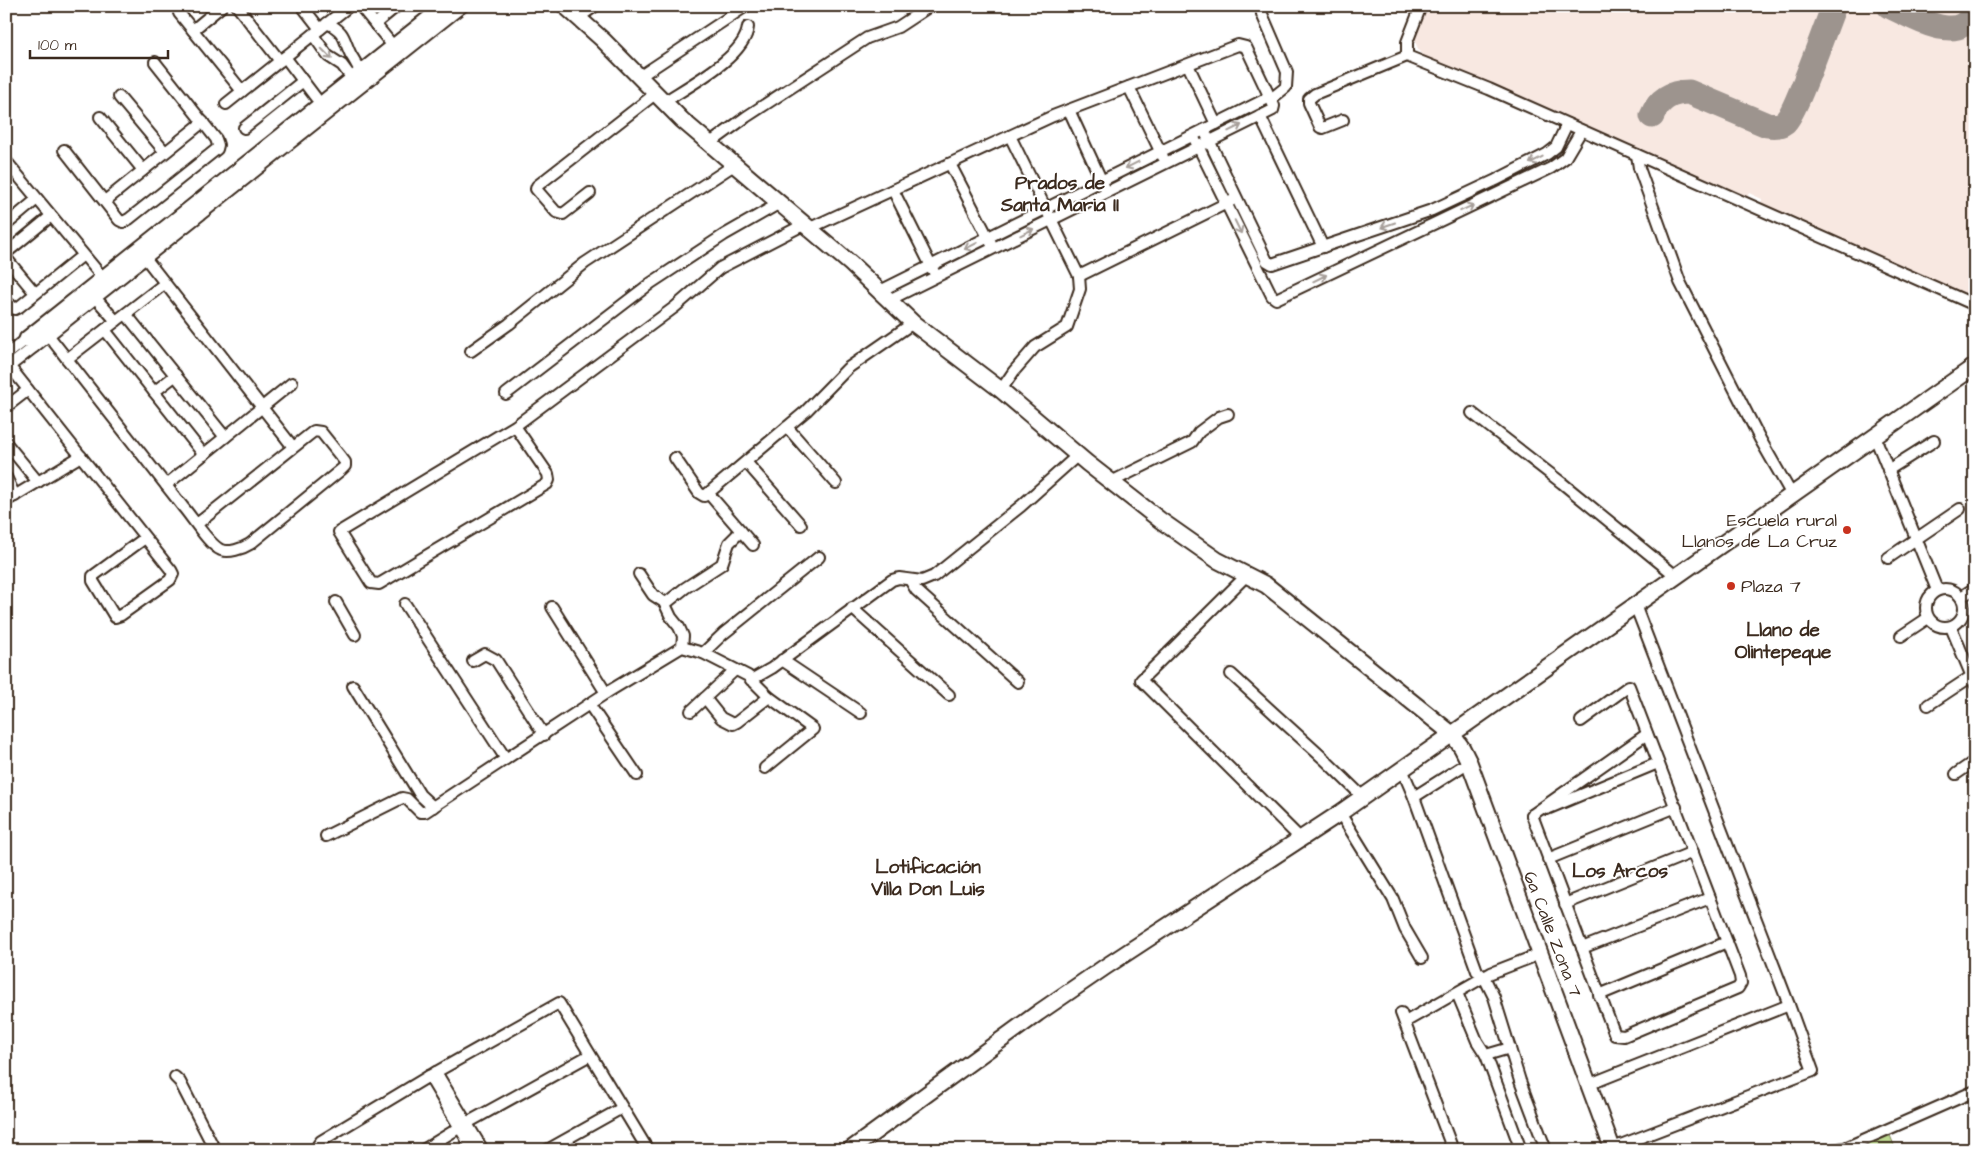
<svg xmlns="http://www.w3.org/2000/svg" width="1981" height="1156" font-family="'Architects Daughter',sans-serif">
  <rect width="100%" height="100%" fill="#fff"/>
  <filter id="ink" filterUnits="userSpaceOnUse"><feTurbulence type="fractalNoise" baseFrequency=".02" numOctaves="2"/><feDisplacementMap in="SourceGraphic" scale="10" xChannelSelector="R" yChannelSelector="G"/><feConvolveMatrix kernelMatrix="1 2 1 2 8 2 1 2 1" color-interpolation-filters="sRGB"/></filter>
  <g filter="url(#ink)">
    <path fill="#f8e8e1" d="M1429,6H1975V298L1761,205L1762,199L1749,193L1747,198L1605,138L1425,57L1418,49L1414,38Z"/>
    <path fill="#bdda91" stroke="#7c8258" d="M1889,1133L1896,1150H1850Z"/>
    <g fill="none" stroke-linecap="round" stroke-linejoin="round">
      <g stroke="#9d948e" stroke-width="25">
        <path d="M1889,6C1914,17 1964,49 1975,7"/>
        <path d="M1652,116C1659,99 1671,92 1689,92L1767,125C1773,126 1780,126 1785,122C1796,113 1826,25 1834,6"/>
      </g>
      <defs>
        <g id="street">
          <path d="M237,6L280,61"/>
          <path d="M302,6L320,29"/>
          <path d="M1261,6L1262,14L1287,72L1286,87L1271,99"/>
          <path d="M362,8L389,41"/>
          <path d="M179,13L242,91"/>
          <path d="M578,18L595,6"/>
          <path d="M327,23C346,32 343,39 351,55C355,61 358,67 361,73"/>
          <path d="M375,24L397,6"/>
          <path d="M193,30L222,6"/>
          <path d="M313,35L328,56L342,65L353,80"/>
          <path d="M1407,56V42L1421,6"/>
          <path d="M285,57L316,98"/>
          <path d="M1188,65L1216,124"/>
          <path d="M639,77L746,6"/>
          <path d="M1129,87L1163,157"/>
          <path d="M119,97L165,152"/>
          <path d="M664,102C688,86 745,57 748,27"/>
          <path d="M226,104L349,6"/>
          <path d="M1069,110L1104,186"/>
          <path d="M1260,116L1323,247"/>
          <path d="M100,117L143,170"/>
          <path d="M1343,120L1323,128L1320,127L1309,103V99L1315,94L1407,56L1489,89L1975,305"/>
          <path d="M244,128L303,81"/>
          <path d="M1204,130L1267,261L1272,264L1432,210L1496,180L1547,154L1556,147L1567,124"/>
          <path d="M1193,136L1272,296L1276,299L1551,168L1565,158L1581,131"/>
          <path d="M709,144L746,117L867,38L898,27L930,6"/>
          <path d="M64,150L119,220L123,222L129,219L217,149L218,145L216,139L155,62"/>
          <path d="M1637,155L1639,168L1680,282L1760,439L1792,495"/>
          <path d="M6,161L103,278"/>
          <path d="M950,164L991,243"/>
          <path d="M893,190L934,272"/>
          <path d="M590,193L563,214L556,212L536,189L537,186L655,94"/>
          <path d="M105,201L203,122"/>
          <path d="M6,225L37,199"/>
          <path d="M810,228L1053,116L1238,45L1246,47L1274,106L1273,110L889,300"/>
          <path d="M6,253L51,216"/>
          <path d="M143,255L293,447"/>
          <path d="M6,258L35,293"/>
          <path d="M1079,276L1231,201"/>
          <path d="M880,291L1270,97"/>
          <path d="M92,294L116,321"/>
          <path d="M6,301L15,309L19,307L83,255"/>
          <path d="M126,314L225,437"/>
          <path d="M105,330L204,455"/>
          <path d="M49,336C94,393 138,450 183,507C192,517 209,545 221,550C229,553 242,549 250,544L342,469L345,466V462L321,432L314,431L197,524"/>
          <path d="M34,347L463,6"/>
          <path d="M471,351L509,324L585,263L734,165"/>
          <path d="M6,355L27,339L34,347L6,369"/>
          <path d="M67,359L164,284"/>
          <path d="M10,367L171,570L173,574L170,580L121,615L115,617L93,581V576L145,538"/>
          <path d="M1001,390L1014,371L1035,347L1067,327L1080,289L1079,276L1010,136"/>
          <path d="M154,392L176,375"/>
          <path d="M506,394L651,283L724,235L780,203"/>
          <path d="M6,407L28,390"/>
          <path d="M1472,413L1562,483L1676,576"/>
          <path d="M515,426L548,474L549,480L547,484L379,584L371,583L339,532L515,426L675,307L720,268L805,224"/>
          <path d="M787,427L836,483"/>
          <path d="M1875,437L1937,590"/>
          <path d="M6,443L38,482"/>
          <path d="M675,458L699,493L704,496L706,495L806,411L848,368L913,323"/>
          <path d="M746,462L801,525"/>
          <path d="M1888,470L1934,441"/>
          <path d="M6,477L15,496"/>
          <path d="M1111,482L1192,442L1199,432L1219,417L1228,414"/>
          <path d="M166,485L292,383"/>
          <path d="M709,494L753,545"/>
          <path d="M6,501L81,456"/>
          <path d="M1888,558L1960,509"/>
          <path d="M639,574L653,595L664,602L671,617L679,627L683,636L682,647"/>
          <path d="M1247,575L1141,680L1301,839"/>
          <path d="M910,580L916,590L1018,682"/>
          <circle cx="1945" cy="608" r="19"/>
          <path d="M1961,597L1975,588"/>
          <path d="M336,602L355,635"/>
          <path d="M405,604L506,759"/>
          <path d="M665,604L685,588L722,564L729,543L741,531"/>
          <path d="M552,607L606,693"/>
          <path d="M852,608L949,695"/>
          <path d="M1951,627L1975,684"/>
          <path d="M1901,636L1928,618"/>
          <path d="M703,653L723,634L819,557"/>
          <path d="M782,660L861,713"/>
          <path d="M473,661L485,654L496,660L544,735"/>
          <path d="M1231,674L1324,759L1363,797"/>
          <path d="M751,680L772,668L892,580L899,578L922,581L934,576L1021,506L1078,455"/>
          <path d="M353,686L420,795L433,807"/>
          <path d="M705,698L721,718L733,724L737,722L769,697"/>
          <path d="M589,704L637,775"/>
          <path d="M1928,705L1975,674"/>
          <path d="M691,711L735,670"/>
          <path d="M1402,769L1414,797L1469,762"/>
          <path d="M1956,774L1975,761"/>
          <path d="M1414,797L1477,971L1484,977L1494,997L1520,1081L1546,1150"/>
          <path d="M1547,809L1658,763"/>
          <path d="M1340,813L1393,899L1405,929L1422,958"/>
          <path d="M1532,815L1615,1035L1624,1036L1738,988L1741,983L1740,976L1629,686L1581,721"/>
          <path d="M1532,815L1647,734"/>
          <path d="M326,836L402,798L407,799L420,812H425L606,693L682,647L703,653L748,676L769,697L813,729L765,768"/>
          <path d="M1548,859L1676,807"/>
          <path d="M1565,904L1693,852"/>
          <path d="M1582,948L1710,898"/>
          <path d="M1457,993L1477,1041L1486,1055L1521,1150"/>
          <path d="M1599,995L1727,942"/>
          <path d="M1401,1013L1453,1150"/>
          <path d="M1405,1022L1491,973L1540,954"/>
          <path d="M1486,1055L1510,1048"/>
          <path d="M436,1072L483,1150"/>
          <path d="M429,1076L473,1150"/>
          <path d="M175,1077L180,1082L215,1150"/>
          <path d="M1590,1084L1789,1005"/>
          <path d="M1613,1148L1813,1071L1789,1005L1635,605"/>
          <path d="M319,1150L318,1145L321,1141L429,1076L559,1003L648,1150"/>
          <path d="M423,1150L467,1123L590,1055"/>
          <path d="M547,1150L622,1108"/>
          <path d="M1832,1150L1845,1148L1975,1091"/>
        </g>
        <g id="secondary">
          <path d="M565,6L603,40L682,120L851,264L913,323L1001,390L1087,463L1160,520L1217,560L1266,585L1452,734L1462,748L1469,762L1613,1150"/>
          <path d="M27,339L445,6"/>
          <path d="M850,1150L1038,1013L1105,967L1340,813L1975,366"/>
        </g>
      </defs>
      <use href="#street" stroke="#3b2a1e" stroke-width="14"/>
      <use href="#secondary" stroke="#3b2a1e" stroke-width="19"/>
      <use href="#street" stroke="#fff" stroke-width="10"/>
      <use href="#secondary" stroke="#fff" stroke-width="15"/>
    </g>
    <defs><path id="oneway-shaft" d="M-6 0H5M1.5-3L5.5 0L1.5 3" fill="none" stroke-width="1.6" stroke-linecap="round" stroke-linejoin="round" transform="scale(1.25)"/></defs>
    <g stroke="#a79f9a">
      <use href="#oneway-shaft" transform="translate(327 54) rotate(45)"/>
      <use href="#oneway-shaft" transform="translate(1235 128) rotate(-26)"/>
      <use href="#oneway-shaft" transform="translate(1536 160) rotate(153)"/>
      <use href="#oneway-shaft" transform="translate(1132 165) rotate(153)"/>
      <use href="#oneway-shaft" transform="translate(1467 208) rotate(-25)"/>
      <use href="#oneway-shaft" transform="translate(1388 225) rotate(161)"/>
      <use href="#oneway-shaft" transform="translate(1238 227) rotate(64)"/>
      <use href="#oneway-shaft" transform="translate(1027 232) rotate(-26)"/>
      <use href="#oneway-shaft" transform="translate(971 246) rotate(153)"/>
      <use href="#oneway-shaft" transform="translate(1320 278) rotate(-26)"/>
    </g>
  </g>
  <g fill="#c8321e" stroke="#fff" stroke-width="2">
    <circle cx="1847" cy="530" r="5"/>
    <circle cx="1731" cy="586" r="5"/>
  </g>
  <g text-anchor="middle" stroke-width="4" stroke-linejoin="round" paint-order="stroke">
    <g font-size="18" fill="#3b2a1e" stroke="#fff" text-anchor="end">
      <text x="1837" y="526">Escuela rural<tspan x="1837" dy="21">Llanos de La Cruz</tspan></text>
      <text x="1741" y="592" text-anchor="start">Plaza 7</text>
    </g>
    <g font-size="18" fill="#3b2a1e" stroke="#fff">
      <text transform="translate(1553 934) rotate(69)" y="6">6a Calle Zona 7</text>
    </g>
    <g font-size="19" font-weight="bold" fill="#3b2a1e" stroke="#fff">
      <text x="1060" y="189">Prados de<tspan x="1060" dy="22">Santa Maria II</tspan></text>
      <text x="1783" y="636">Llano de<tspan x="1783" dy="22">Olintepeque</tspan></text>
      <text x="928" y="873">Lotificación<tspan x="928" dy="22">Villa Don Luis</tspan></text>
      <text x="1620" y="877">Los Arcos</text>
    </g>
  </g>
  <rect width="1981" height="1156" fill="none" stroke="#fff" stroke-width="25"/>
  <rect x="12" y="12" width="1956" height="1131" fill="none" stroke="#3b2a1e" stroke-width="2" filter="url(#ink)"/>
  <path d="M30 50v8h138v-8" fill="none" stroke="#3b2a1e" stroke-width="2.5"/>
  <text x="38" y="50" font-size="15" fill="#3b2a1e" stroke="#ffffff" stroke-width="4" paint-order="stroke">100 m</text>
</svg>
